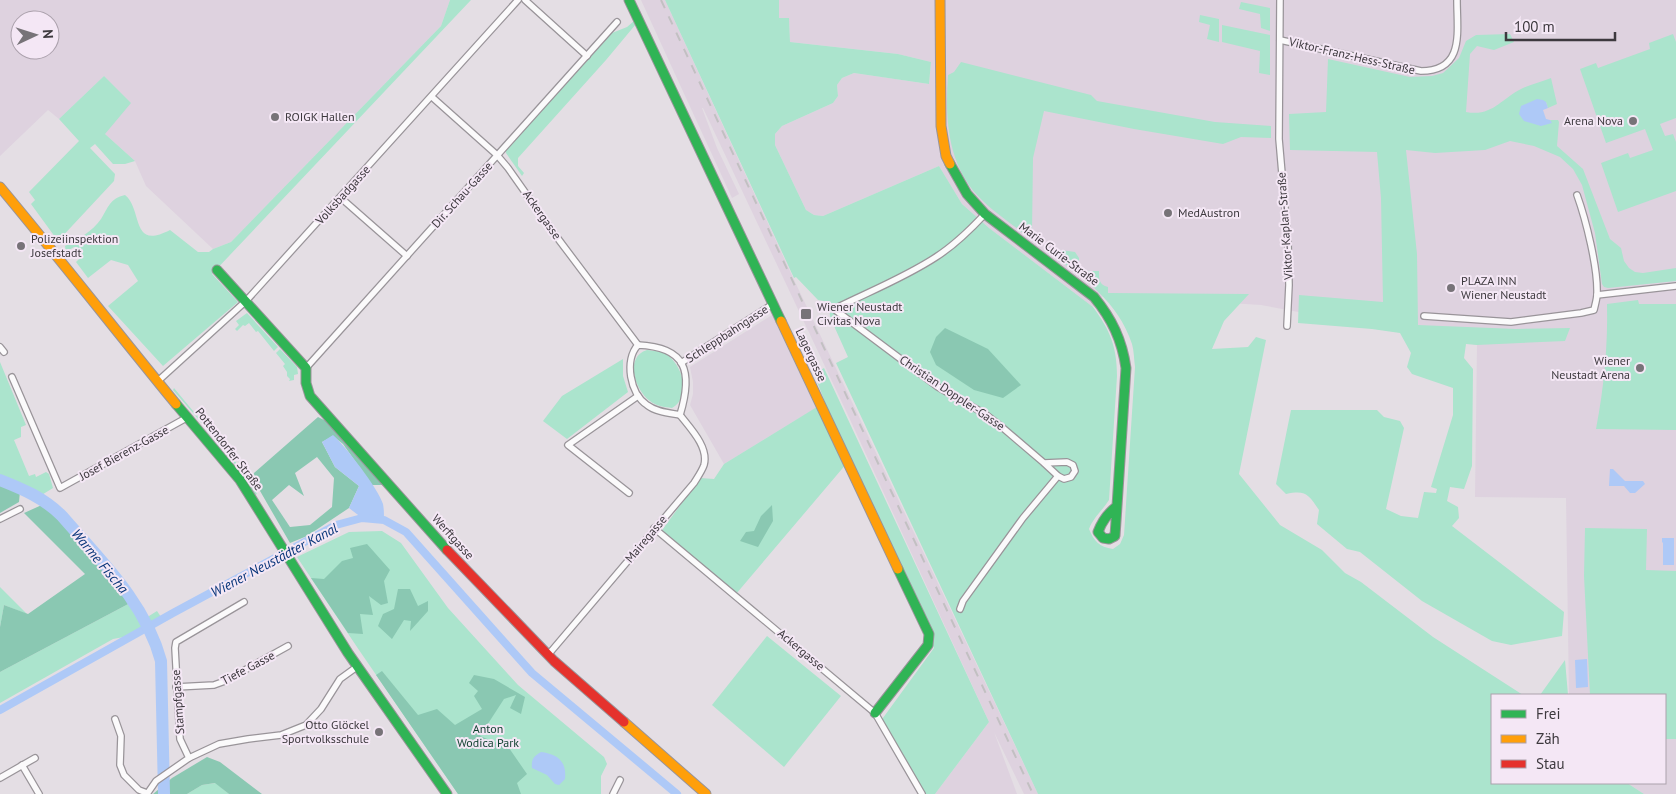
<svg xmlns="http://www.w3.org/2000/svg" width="1676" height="794" font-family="'PT Sans',sans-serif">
  <rect width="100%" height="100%" fill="#e4dee4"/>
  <g fill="#ded2df" fill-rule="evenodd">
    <path d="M0,0H450L441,26L231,242L213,249L146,186L135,161L105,134L104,76L59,119L48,110L0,156ZM20,20H50V50H20Z"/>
    <path d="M641,0H665L796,284L1038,794H1024L994,732L1017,794H935L989,722L847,413L703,108H702L717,148L739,194L732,198Z"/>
    <path d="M779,0H1676V794H1644L1627,783H1665V695H1569L1566,498L1475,497L1477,345L1261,305L1104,295L1093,307L989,228L962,204L939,166L823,216L814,215L806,210L775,145V134L782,126L833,103L838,96L837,85L842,78L854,73L929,84L931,62L898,54L790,42L789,19L779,18Z"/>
    <path d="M772,315L816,408L724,464L690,405L693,394V382L690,367Z"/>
  </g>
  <g fill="#abe4cd">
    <path d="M450,0H471L212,274L238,302L163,366L108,306L138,281L128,265L111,260L88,278L76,262L81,257L74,247L66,252L65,246C77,240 93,231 101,219C108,208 110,198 125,195C143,209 130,251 170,230L198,252H209L213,249L231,242L441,26Z"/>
    <path d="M665,0H779V18H789L790,42L898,54L931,62L929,84L854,73L842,78L837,85L838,96L833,103L782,126L775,134V145L806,210L814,215L823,216L939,166L962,204L989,228L1093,307C1110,330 1117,347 1117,376L1109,500C1102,511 1093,518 1089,529C1094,541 1099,547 1113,549L1120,544L1124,535L1135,367C1134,360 1134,351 1132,344C1118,301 1083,278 1050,253L1054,249L1075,252L1079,258V266L1088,271H1099C1099,279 1099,285 1108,287V293L1249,294L1224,321L1212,349L1248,347L1256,337L1266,340L1239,474L1280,525L1322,550L1345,573L1361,582L1433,637L1523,695H1492V783H1627L1644,794H1038L836,363L848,357L830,317L829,302L818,300L796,277L794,278Z"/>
    <path d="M1241,2L1270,8V31L1261,28L1260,14L1239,9Z"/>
    <path d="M1200,15L1219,19V42L1207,39L1210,25L1199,22Z"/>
    <path d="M634,21L636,24L606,60L518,158V166L524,173L522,176L506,153V150L612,33L627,27Z"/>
    <path d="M1222,25L1270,35V75L1259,73L1260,51L1222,42Z"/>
    <path d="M1510,34L1514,42L1494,50L1477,46L1470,54L1466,112C1492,117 1501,99 1521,89C1531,84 1541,82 1551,78L1557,104L1548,108L1546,102L1521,106L1551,122L1550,120H1558L1559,122L1557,146L1583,169L1610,239L1621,248L1624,261L1629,268L1635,272L1643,273L1676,268V281L1608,288L1604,287L1602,284L1595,233L1582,185L1573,169L1560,157L1534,146L1510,141L1485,150L1435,153L1406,150L1417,254L1418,325L1516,329L1570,328L1565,341L1477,345L1466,344L1464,358L1473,369L1472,466L1464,489L1450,487L1447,501L1458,507L1459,518L1452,526L1564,612L1562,636L1511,645L1492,641L1422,601L1360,552L1347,549L1317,524L1319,510C1308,494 1306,490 1286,494L1276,484L1291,410H1377L1384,417L1400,421L1404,428L1386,509L1401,516L1418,518L1424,492L1436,493L1437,489L1431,487L1453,415V388L1412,374L1407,367L1411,353L1400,333L1372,329L1298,323L1299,295L1383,302L1381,198L1377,152L1290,150L1289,114L1326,112L1328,59L1410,77L1432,76L1443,73L1459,58L1466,41L1476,35Z"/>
    <path d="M1673,34L1676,42V118L1660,124L1665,136L1673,134L1676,142V191L1618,212L1601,163L1628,153L1630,158L1653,150L1645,129L1606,143L1580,69L1596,63L1598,68L1650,49L1649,43Z"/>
    <path d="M961,62L1091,95L1097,101L1215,122L1271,126V138L1241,137L1223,144L1134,129L1044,111L1033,158L1032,233H1023C1008,221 991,210 978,196C947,163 945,117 948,75L954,72Z"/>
    <path d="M104,76L131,103L105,134L135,161L125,164H113L95,144L90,148L115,174L114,181L58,241L31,204L35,200L29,192L79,141L59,119Z"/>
    <path d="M1638,300L1639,304H1676V430L1596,429C1604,388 1608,345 1607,304Z"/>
    <path d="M247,313L278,347L274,351L258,331L256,332L249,323L245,326L243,325L237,331L235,329L239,325L236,321Z"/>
    <path d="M280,349L297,367L298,374L294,375V380L289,381L290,379L287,376V372L283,366L285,364L276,353Z"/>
    <path d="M647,350C654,351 661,351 666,354C683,365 692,397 672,408C664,407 656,406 650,401C635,390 624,357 647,350Z"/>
    <path d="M623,359V376L628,392L567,439L543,421L562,396Z"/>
    <path d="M0,362L26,425L21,427V437L14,440L29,476L35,474L36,477L46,472L49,474L53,488L40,496L0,478Z"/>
    <path d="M824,368L989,722L935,794H923L880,722L934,648L847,463L736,594L660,533L700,478L714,479L724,464L825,402L814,374Z"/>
    <path d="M174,388L237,464L257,494L255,495L227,452L173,390Z"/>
    <path d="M1585,528L1647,529L1646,570L1676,571V739H1665V695H1590L1584,576Z"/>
    <path d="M382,531L401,543L448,608L518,685L604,757L607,764L601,776V794H458L359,650L297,557L349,532Z"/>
    <path d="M0,587L27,614L4,605L0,627Z"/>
    <path d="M132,602L141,621L157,611L161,617L124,637L113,639L0,703V672Z"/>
    <path d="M767,636L841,696L784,767L712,705Z"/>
    <path d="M1565,660L1568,695H1540Z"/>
    <path d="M216,783L229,794H187L202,785Z"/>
  </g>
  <g fill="#8ac8b2" fill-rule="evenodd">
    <path d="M945,328L988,349L1021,385L1003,398L974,390L936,365L930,352L936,337Z"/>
    <path d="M318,417L326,421L383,485H372L343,444L333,436L322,442L335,467L359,486L349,508L307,536L290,543L252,477L254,473ZM317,457L334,478L332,507L310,525L290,527L272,500L289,485L304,496L295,473Z"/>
    <path d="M0,483L20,491L19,502L0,513Z"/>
    <path d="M44,504L132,602L0,672V627L4,605L28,614L85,574L24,513Z"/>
    <path d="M772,505L773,521L758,547L740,541L746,532L754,531L761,516Z"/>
    <path d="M367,544L390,570L384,581L388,603L381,605L369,596L373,615L360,614L363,634L348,633L311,578L324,579L342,561L353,558L350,548Z"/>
    <path d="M398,589H410L418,606L428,601V611L410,631L411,621L404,620L392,639L378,626L383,614L394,609Z"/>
    <path d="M382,671L418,715L437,709L455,725L482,709L474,696L478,691L469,683L474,675L494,679L525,697L521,714L510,708L516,695L504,699L480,736L509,748L527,774L517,783L521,794H458L376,675Z"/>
    <path d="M207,757L220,762L262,794H229L215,783L202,785L187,794H153L172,778Z"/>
  </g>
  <g fill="#aec9f7">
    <path d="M1537,99L1543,100L1546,102L1548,108L1543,110L1546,119L1550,120L1552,123L1541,126L1524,121L1519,114L1521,106Z"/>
    <path d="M333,435C346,447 378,488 383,504C384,509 384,515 384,520L362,518L349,508L359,486L335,467L322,442Z"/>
    <path d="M1610,469H1613L1625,481H1643L1645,484L1635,493H1630L1624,486H1609Z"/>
    <path d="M1662,538H1674V565H1663V543L1662,542Z"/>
    <path d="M1587,659L1588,687L1576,688L1575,660Z"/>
    <path d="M541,752C557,754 567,761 565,779L559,785L555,784L547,775L532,768C531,759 534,756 541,752Z"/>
  </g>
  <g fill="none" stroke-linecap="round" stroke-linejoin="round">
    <path stroke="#aec9f7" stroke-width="8" d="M0,710L173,613L336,525L362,518L384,520L406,532L532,673L677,794"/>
    <path stroke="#aec9f7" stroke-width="12" d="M0,480C23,489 44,498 62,516C100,560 145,602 161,661L164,794"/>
    <defs>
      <g id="street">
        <path d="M525,0L587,56"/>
        <path d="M1280,0L1279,139L1288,243L1289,285L1287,326"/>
        <path d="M1280,40L1421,71C1465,71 1457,32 1457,0"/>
        <path d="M432,97L497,155L508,168L556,236L638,345"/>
        <path d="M341,198L407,256"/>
        <path d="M985,214C970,230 955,245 936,257C904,278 868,292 834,309L938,387L985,414L1003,428L1044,463L1058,476L1064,479L1071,477L1075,471L1073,465L1067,462L1044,463"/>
        <path d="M1597,295L1676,286"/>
        <path d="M1424,316L1511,322L1581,313L1594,310C1595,305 1597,299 1597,294C1598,268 1586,220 1577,195"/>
        <path d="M638,345C687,347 693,372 680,415C669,413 656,412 647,405C630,394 624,360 638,345Z"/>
        <path d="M0,347L4,352"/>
        <path d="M681,363L773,304"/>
        <path d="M306,368L617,22"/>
        <path d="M12,377L60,488L188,417"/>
        <path d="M158,381L246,301L518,0"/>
        <path d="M629,493L568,445L638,396"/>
        <path d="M0,519L20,509"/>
        <path d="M654,528L875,713L922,794"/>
        <path d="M960,609L963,601L1023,518L1058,476"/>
        <path d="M548,655L694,483C697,478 702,471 704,465C709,447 690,428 680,415"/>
        <path d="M176,687L214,685L225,681L288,646"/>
        <path d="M115,719L121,736L120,765L124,775L139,790L147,793"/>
        <path d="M189,758L219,744L248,739L281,735L306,725L321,709L340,679L358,666"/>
        <path d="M22,765L39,794"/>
        <path d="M0,778L35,758"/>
        <path d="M147,794L156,781L189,758L180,739L175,648L176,642L244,602"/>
        <path d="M613,794L620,780"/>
      </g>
      <g id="fast">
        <path d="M629,0L781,321"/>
        <path d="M950,164L967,194L985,214L1094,297C1112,319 1122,340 1126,368L1117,506C1108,513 1102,521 1098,532L1103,538L1109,539L1115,536L1117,506"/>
        <path d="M217,270L306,368V383L310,396L447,550"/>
        <path d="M176,404L240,480L348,653L447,794"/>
        <path d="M875,713L928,645L929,634L898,569"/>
      </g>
      <g id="slow">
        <path d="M940,0L941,126L946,156L950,164"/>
        <path d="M0,187C60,259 117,332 176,404"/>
        <path d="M781,321L898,569"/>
        <path d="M624,722L706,794"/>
      </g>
      <path id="jam" d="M447,550L554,661L624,722"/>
    </defs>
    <use href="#street" stroke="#999499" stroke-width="8"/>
    <use href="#fast" stroke="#999499" stroke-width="11"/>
    <use href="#slow" stroke="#999499" stroke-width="11"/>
    <use href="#jam" stroke="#999499" stroke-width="11"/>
    <use href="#street" stroke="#fbfafb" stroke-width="5.5"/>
    <use href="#fast" stroke="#30b455" stroke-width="9"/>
    <use href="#slow" stroke="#ff9f0a" stroke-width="9"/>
    <use href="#jam" stroke="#e5322d" stroke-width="9"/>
    <path stroke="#c2c0c2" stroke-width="2" stroke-dasharray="9 9" stroke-linecap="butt" d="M661,0L1033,794"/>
  </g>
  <g fill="#777378" stroke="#f4e7f5" stroke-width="2">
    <circle cx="275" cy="117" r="5"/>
    <circle cx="1633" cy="121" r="5"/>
    <circle cx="1168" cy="213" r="5"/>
    <circle cx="21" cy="246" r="5"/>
    <circle cx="1451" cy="288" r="5"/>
    <rect x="800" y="308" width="12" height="12" rx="2.5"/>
    <circle cx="1640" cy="368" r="5"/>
    <circle cx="379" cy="732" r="5"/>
  </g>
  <g text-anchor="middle" stroke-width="4" stroke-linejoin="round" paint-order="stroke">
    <g font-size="12" fill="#3d393e" stroke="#f4e7f5">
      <text transform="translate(1352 56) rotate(13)" y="4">Viktor-Franz-Hess-Straße</text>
      <text transform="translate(343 195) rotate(-48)" y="4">Volksbadgasse</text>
      <text transform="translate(462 195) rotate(-48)" y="4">Dir. Schau-Gasse</text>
      <text transform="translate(542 215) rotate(55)" y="4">Ackergasse</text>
      <text transform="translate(1285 226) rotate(-94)" y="4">Viktor-Kaplan-Straße</text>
      <text transform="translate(1059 254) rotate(37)" y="4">Marie Curie-Straße</text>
      <text transform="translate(727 334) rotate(-33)" y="4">Schleppbahngasse</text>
      <text transform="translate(811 355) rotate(65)" y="4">Lagergasse</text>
      <text transform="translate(952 393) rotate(34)" y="4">Christian Doppler-Gasse</text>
      <text transform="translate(229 449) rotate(52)" y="4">Pottendorfer Straße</text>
      <text transform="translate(124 453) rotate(-29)" y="4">Josef Bierenz-Gasse</text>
      <text transform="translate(453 537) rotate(48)" y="4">Werftgasse</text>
      <text transform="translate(646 539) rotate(-50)" y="4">Mairegasse</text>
      <text transform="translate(801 650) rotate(40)" y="4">Ackergasse</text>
      <text transform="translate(248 668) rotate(-28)" y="4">Tiefe Gasse</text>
      <text transform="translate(178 702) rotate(-94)" y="4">Stampfgasse</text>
    </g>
    <g font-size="12" fill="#3d393e" stroke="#f4e7f5" text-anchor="start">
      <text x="285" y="121">ROIGK Hallen</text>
      <text x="1623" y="125" text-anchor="end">Arena Nova</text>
      <text x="1178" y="217">MedAustron</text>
      <text x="31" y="243">Polizeiinspektion<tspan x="31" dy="14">Josefstadt</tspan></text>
      <text x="1461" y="285">PLAZA INN<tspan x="1461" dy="14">Wiener Neustadt</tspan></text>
      <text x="817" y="311">Wiener Neustadt<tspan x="817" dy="14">Civitas Nova</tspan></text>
      <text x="1630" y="365" text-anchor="end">Wiener<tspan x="1630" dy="14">Neustadt Arena</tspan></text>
      <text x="369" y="729" text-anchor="end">Otto Glöckel<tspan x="369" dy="14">Sportvolksschule</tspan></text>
    </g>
    <g font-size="12" fill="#0d3f2d" stroke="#f4e7f5">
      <text x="488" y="733">Anton<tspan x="488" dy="14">Wodica Park</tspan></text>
    </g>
    <g font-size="14" font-style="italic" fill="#09367a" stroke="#f4e7f5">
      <text transform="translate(274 560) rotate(-28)" y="5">Wiener Neustädter Kanal</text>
      <text transform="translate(100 561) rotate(50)" y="5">Warme Fischa</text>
    </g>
  </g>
  <rect x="1491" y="694" width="175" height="90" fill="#f4e7f5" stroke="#aba1ac"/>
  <rect x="1501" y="710" width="25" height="8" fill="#30b455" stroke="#aba1ac"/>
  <text x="1536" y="719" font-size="15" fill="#3d393e">Frei</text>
  <rect x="1501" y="735" width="25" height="8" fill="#ff9f0a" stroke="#aba1ac"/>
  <text x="1536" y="744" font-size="15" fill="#3d393e">Zäh</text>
  <rect x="1501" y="760" width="25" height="8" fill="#e5322d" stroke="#aba1ac"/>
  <text x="1536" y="769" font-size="15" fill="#3d393e">Stau</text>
  <g transform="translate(35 35) rotate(86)"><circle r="24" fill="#f4e7f5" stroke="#aba1ac"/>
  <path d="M0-4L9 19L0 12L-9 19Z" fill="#777378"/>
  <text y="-8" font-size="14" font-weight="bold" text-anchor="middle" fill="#3d393e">N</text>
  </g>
  <path d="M1506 32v8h109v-8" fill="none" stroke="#3d393e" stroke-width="2.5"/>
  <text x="1514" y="32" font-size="15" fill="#3d393e" stroke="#f4e7f5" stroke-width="4" paint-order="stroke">100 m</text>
</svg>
